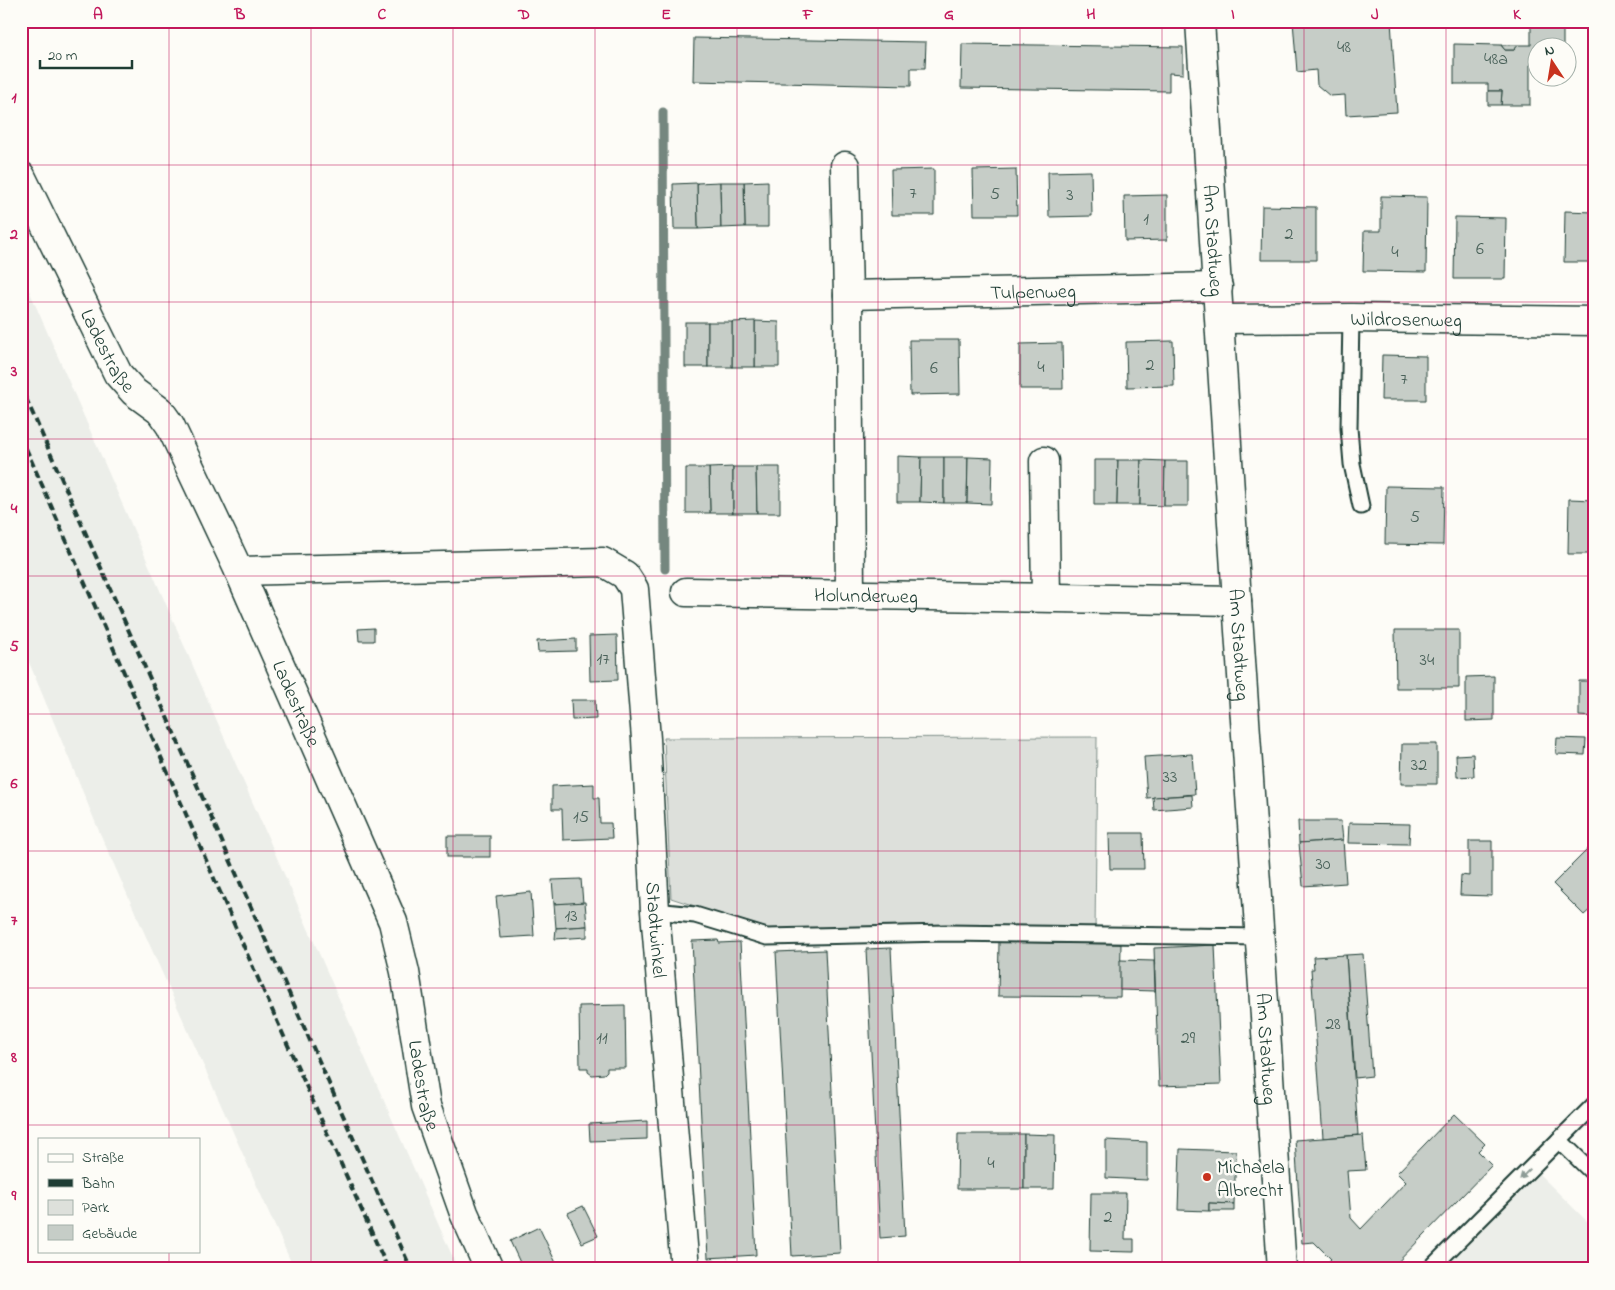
<svg xmlns="http://www.w3.org/2000/svg" width="1615" height="1290" font-family="'Indie Flower',sans-serif">
  <rect width="100%" height="100%" fill="#fdfcf7"/>
  <filter id="ink" filterUnits="userSpaceOnUse"><feTurbulence type="fractalNoise" baseFrequency=".02" numOctaves="2"/><feDisplacementMap in="SourceGraphic" scale="10" xChannelSelector="R" yChannelSelector="G"/><feConvolveMatrix kernelMatrix="1 2 1 2 8 2 1 2 1" color-interpolation-filters="sRGB"/></filter>
  <g filter="url(#ink)">
    <g fill="#eceee9">
      <path d="M21,272L248,792L458,1269H294L99,831L21,643Z"/>
      <path d="M1538,1173L1594,1228V1269H1442Z"/>
    </g>
    <path fill="#dde0db" stroke="#7e8e88" d="M1097,737L1095,934L773,932L671,898L664,738Z"/>
    <g fill="none" stroke-linecap="round" stroke-linejoin="round">
      <path stroke="#75877f" stroke-width="9" d="M663,112L665,569"/>
    </g>
    <g fill="#c6cdc7" stroke="#1f3d34">
      <path d="M1293,21H1391L1397,112L1346,115L1345,95L1330,96L1317,85L1316,70L1297,72Z"/>
      <path d="M1531,21H1563V48H1538V65H1530V105H1501L1502,91H1488V84H1454V44L1501,45L1505,50H1514L1518,45H1531Z"/>
      <path d="M694,38L926,42L925,68H911V86L693,81Z"/>
      <path d="M962,44L1183,47V74L1169,73V91L961,88Z"/>
      <path d="M1501,45H1518L1514,50H1505Z"/>
      <path d="M1488,91H1502L1501,105H1488Z"/>
      <path d="M934,169V215H892L891,170Z"/>
      <path d="M1016,169L1017,215H974L973,170Z"/>
      <path d="M1091,171L1092,216L1049,217L1048,172Z"/>
      <path d="M768,181V227H745L744,182Z"/>
      <path d="M720,182L721,228L698,229L697,183Z"/>
      <path d="M720,182H744L745,227L721,228Z"/>
      <path d="M697,183L698,229H674L673,184Z"/>
      <path d="M1167,195V240L1125,241L1124,196Z"/>
      <path d="M1381,196L1427,197L1426,272L1363,271L1364,231H1381Z"/>
      <path d="M1262,206L1316,207V260H1261Z"/>
      <path d="M1565,211L1594,212V262H1564Z"/>
      <path d="M1455,217L1506,218L1505,279H1454Z"/>
      <path d="M755,321L779,322V367H755Z"/>
      <path d="M755,321V367H732V322Z"/>
      <rect x="685" y="322" width="23" height="45"/>
      <rect x="708" y="322" width="24" height="45"/>
      <path d="M909,340H959L960,394L910,395Z"/>
      <path d="M1173,341L1174,386L1127,387L1126,342Z"/>
      <path d="M1062,343L1063,389H1020V344Z"/>
      <path d="M1382,355L1426,356V400H1381Z"/>
      <path d="M897,456L921,457L920,502H897Z"/>
      <path d="M921,457H944V503L920,502Z"/>
      <path d="M944,457H968L967,503H944Z"/>
      <path d="M968,457L992,458L991,504L967,503Z"/>
      <path d="M1094,460H1118L1117,505H1094Z"/>
      <path d="M1118,460H1141L1140,505H1117Z"/>
      <path d="M1141,460L1165,461L1164,506L1140,505Z"/>
      <path d="M1165,461H1188V506H1164Z"/>
      <path d="M733,467V513H710L709,468Z"/>
      <path d="M733,467H756L757,513H733Z"/>
      <path d="M756,467H780V513H757Z"/>
      <path d="M686,468H709L710,513H686Z"/>
      <path d="M1386,486L1444,487L1443,545L1385,544Z"/>
      <path d="M1569,499L1594,500V554H1568Z"/>
      <path d="M374,628V641H359L358,629Z"/>
      <path d="M1395,630H1459V688H1396Z"/>
      <path d="M617,635L618,680L590,681L589,636Z"/>
      <path d="M576,639V651L538,652L537,641Z"/>
      <path d="M1494,676V720L1466,721V677Z"/>
      <path d="M1579,681H1594V717L1579,716Z"/>
      <path d="M571,700H595L596,719L572,720Z"/>
      <path d="M1557,738L1586,739L1585,755L1556,754Z"/>
      <path d="M1402,744H1437V784H1401Z"/>
      <path d="M1192,754L1195,794L1147,798L1144,757Z"/>
      <path d="M1473,754L1474,776L1457,777L1456,755Z"/>
      <path d="M594,784V798H599L600,823H611L612,838L563,840L562,809H552V786Z"/>
      <path d="M1192,795L1193,807L1154,810L1153,797Z"/>
      <path d="M1298,821H1341L1343,840L1299,843Z"/>
      <path d="M1349,823L1410,824L1409,844L1348,843Z"/>
      <path d="M1109,833H1143L1144,869H1110Z"/>
      <rect x="447" y="836" width="43" height="21"/>
      <path d="M1343,840L1346,883L1303,886L1299,843Z"/>
      <path d="M1469,841H1492V896L1460,895L1461,875L1469,876Z"/>
      <path d="M1594,843V906L1584,915L1553,884Z"/>
      <path d="M581,879L583,903L554,904L552,880Z"/>
      <path d="M531,892L534,936L500,938L496,896Z"/>
      <path d="M585,902L587,926L556,928L554,904Z"/>
      <path d="M587,926V937L555,939L556,928Z"/>
      <path d="M718,940L719,943L740,942L756,1255L708,1258L692,941Z"/>
      <path d="M999,942L1121,944L1120,997L998,996Z"/>
      <path d="M1215,945L1221,1084L1159,1086L1154,948Z"/>
      <path d="M891,948L905,1236L880,1238L866,949Z"/>
      <path d="M825,950L840,1253L792,1256L776,952Z"/>
      <path d="M1363,954L1372,1076L1355,1078L1346,955Z"/>
      <path d="M1346,955L1358,1135L1323,1138L1311,969H1314L1313,957Z"/>
      <path d="M1120,960L1154,961L1155,991L1120,990Z"/>
      <path d="M625,1005L626,1068H607V1071L604,1074L592,1075L588,1072V1068H580L579,1006Z"/>
      <path d="M1454,1114L1485,1144L1478,1151L1492,1165L1391,1269H1321L1331,1259L1314,1242L1302,1243L1295,1140L1363,1135L1366,1170L1347,1171L1351,1218L1361,1229L1406,1182L1397,1173Z"/>
      <path d="M647,1121V1139L590,1141L589,1124Z"/>
      <path d="M958,1134H1024V1189H957Z"/>
      <path d="M1024,1134L1055,1135L1054,1189H1024Z"/>
      <path d="M1106,1140L1147,1142V1180L1106,1178Z"/>
      <path d="M1180,1149L1236,1151L1234,1204L1209,1203V1211L1178,1210Z"/>
      <path d="M1091,1193H1126L1125,1239H1134V1252L1090,1251Z"/>
      <path d="M1209,1203L1234,1204V1211H1209Z"/>
      <path d="M583,1206L598,1236L582,1243L568,1213Z"/>
      <path d="M539,1227L556,1263L544,1269H523L510,1241Z"/>
    </g>
    <g fill="none" stroke-linecap="round" stroke-linejoin="round">
      <defs>
        <g id="lane">
          <path d="M1351,318L1349,428L1352,464L1361,506"/>
          <path d="M655,911L695,915L767,937L946,933L1261,937"/>
          <path d="M1559,1140L1594,1174"/>
          <path d="M1430,1269L1594,1105"/>
        </g>
        <g id="street">
          <path id="s1" d="M1200,21L1237,601L1282,1269"/>
          <path d="M845,166L848,295"/>
          <path id="s2" d="M21,176L118,374L134,392L160,411L170,425L239,571L393,922L405,972L426,1106L464,1213L489,1269"/>
          <path id="s3" d="M1220,319L1351,318L1594,321"/>
          <path d="M1044,461L1046,597"/>
          <path id="s4" d="M239,571L603,562L625,575L634,589L646,739L655,911L685,1269"/>
          <path id="s5" d="M686,592L1237,601"/>
          <path id="s6" d="M850,595L848,295L1218,287"/>
        </g>
      </defs>
      <use href="#lane" stroke="#1f3d34" stroke-width="19"/>
      <use href="#street" stroke="#1f3d34" stroke-width="31"/>
      <use href="#lane" stroke="#fdfcf7" stroke-width="15"/>
      <use href="#street" stroke="#fdfcf7" stroke-width="28"/>
      <g stroke="#1f3d34" stroke-width="4" stroke-dasharray="8 4" stroke-linecap="butt">
        <path d="M21,387L411,1269"/>
        <path d="M21,437L248,956L388,1269"/>
      </g>
    </g>
    <defs><path id="oneway-solid" d="M-6-.8H1V-3.2L6.5 0L1 3.2V.8H-6Z" transform="scale(1.25)"/></defs>
    <use fill="#8e9c96" href="#oneway-solid" transform="translate(1525 1174) rotate(135)"/>
  </g>
  <path fill="none" stroke="#c2185b" stroke-width="1" stroke-opacity="0.55" d="M169,21V1139M311,21V1269M453,21V1269M595,21V1269M737,21V1269M878,21V1269M1020,21V1269M1162,21V1269M1304,21V1269M1446,21V1269M21,165H1594M21,302H1594M21,439H1594M21,576H1594M21,714H1594M21,851H1594M21,988H1594M21,1125H1594M169,1251V1269"/>
  <circle fill="#c8321e" stroke="#fdfcf7" stroke-width="2" cx="1207" cy="1177" r="5"/>
  <g text-anchor="middle" stroke-width="5" stroke-linejoin="round" paint-order="stroke">
    <g font-size="18" fill="#496159">
      <text x="1344" y="52">48</text>
      <text x="1496" y="64">48a</text>
      <text x="913" y="198">7</text>
      <text x="995" y="199">5</text>
      <text x="1070" y="200">3</text>
      <text x="1146" y="224">1</text>
      <text x="1289" y="239">2</text>
      <text x="1480" y="254">6</text>
      <text x="1395" y="257">4</text>
      <text x="1150" y="370">2</text>
      <text x="1041" y="372">4</text>
      <text x="934" y="373">6</text>
      <text x="1404" y="384">7</text>
      <text x="1415" y="522">5</text>
      <text x="603" y="664">17</text>
      <text x="1427" y="665">34</text>
      <text x="1419" y="770">32</text>
      <text x="1170" y="782">33</text>
      <text x="581" y="822">15</text>
      <text x="1323" y="869">30</text>
      <text x="571" y="921">13</text>
      <text x="1333" y="1029">28</text>
      <text x="602" y="1043">11</text>
      <text x="1188" y="1043">29</text>
      <text x="991" y="1168">4</text>
      <text x="1108" y="1222">2</text>
    </g>
    <g font-size="20" fill="#1f3d34" stroke="#fdfcf7">
      <text dy="7" stroke="none"><textPath href="#s1" startOffset="220">Am Stadtweg</textPath></text>
      <text dy="7" stroke="none"><textPath href="#s6" startOffset="485">Tulpenweg</textPath></text>
      <text dy="7" stroke="none"><textPath href="#s3" startOffset="186">Wildrosenweg</textPath></text>
      <text dy="7" stroke="none"><textPath href="#s2" startOffset="195">Ladestraße</textPath></text>
      <text dy="7" stroke="none"><textPath href="#s5" startOffset="180">Holunderweg</textPath></text>
      <text dy="7" stroke="none"><textPath href="#s1" startOffset="625">Am Stadtweg</textPath></text>
      <text dy="7" stroke="none"><textPath href="#s2" startOffset="600">Ladestraße</textPath></text>
      <text dy="7" stroke="none"><textPath href="#s4" startOffset="748">Stadtwinkel</textPath></text>
      <text dy="7" stroke="none"><textPath href="#s1" startOffset="1030">Am Stadtweg</textPath></text>
      <text dy="7" stroke="none"><textPath href="#s2" startOffset="1005">Ladestraße</textPath></text>
    </g>
    <g font-size="20" fill="#1f3d34" stroke="#fdfcf7" text-anchor="start">
      <text x="1217" y="1173">Michaela<tspan x="1217" dy="23">Albrecht</tspan></text>
    </g>
  </g>
  <rect width="1615" height="1290" fill="none" stroke="#fdfcf7" stroke-width="55"/>
  <rect x="38" y="1138" width="162" height="115" fill="#fdfcf7" stroke="#a4b0a9"/>
  <rect x="48" y="1154" width="25" height="8" fill="#fdfcf7" stroke="#a4b0a9"/>
  <text x="82" y="1162" font-size="15" fill="#1f3d34">Straße</text>
  <rect x="48" y="1179" width="25" height="8" fill="#1f3d34" stroke="#a4b0a9"/>
  <text x="82" y="1188" font-size="15" fill="#1f3d34">Bahn</text>
  <rect x="48" y="1200" width="25" height="15" fill="#dde0db" stroke="#a4b0a9"/>
  <text x="82" y="1212" font-size="15" fill="#1f3d34">Park</text>
  <rect x="48" y="1225" width="25" height="15" fill="#c6cdc7" stroke="#a4b0a9"/>
  <text x="82" y="1238" font-size="15" fill="#1f3d34">Gebäude</text>
  <g transform="translate(1552 62) rotate(348)"><circle r="24" fill="#fdfcf7" stroke="#a4b0a9"/>
  <path d="M0-4L9 19L0 12L-9 19Z" fill="#c8321e"/>
  <text y="-8" font-size="14" font-weight="bold" text-anchor="middle" fill="#1f3d34">N</text>
  </g>
  <path d="M40 60v8h92v-8" fill="none" stroke="#1f3d34" stroke-width="2.5"/>
  <text x="48" y="60" font-size="15" fill="#1f3d34" stroke="#fdfcf7" stroke-width="4" paint-order="stroke">20 m</text>
  <rect x="28" y="28" width="1560" height="1234" fill="none" stroke="#c2185b" stroke-width="2"/>
  <g font-size="16" text-anchor="middle" font-weight="bold" fill="#c2185b">
    <text x="98" y="19">A</text>
    <text x="240" y="19">B</text>
    <text x="382" y="19">C</text>
    <text x="524" y="19">D</text>
    <text x="666" y="19">E</text>
    <text x="808" y="19">F</text>
    <text x="949" y="19">G</text>
    <text x="1091" y="19">H</text>
    <text x="1233" y="19">I</text>
    <text x="1375" y="19">J</text>
    <text x="1517" y="19">K</text>
    <text x="14" y="102">1</text>
    <text x="14" y="239">2</text>
    <text x="14" y="376">3</text>
    <text x="14" y="513">4</text>
    <text x="14" y="651">5</text>
    <text x="14" y="788">6</text>
    <text x="14" y="925">7</text>
    <text x="14" y="1062">8</text>
    <text x="14" y="1200">9</text>
  </g>
</svg>
